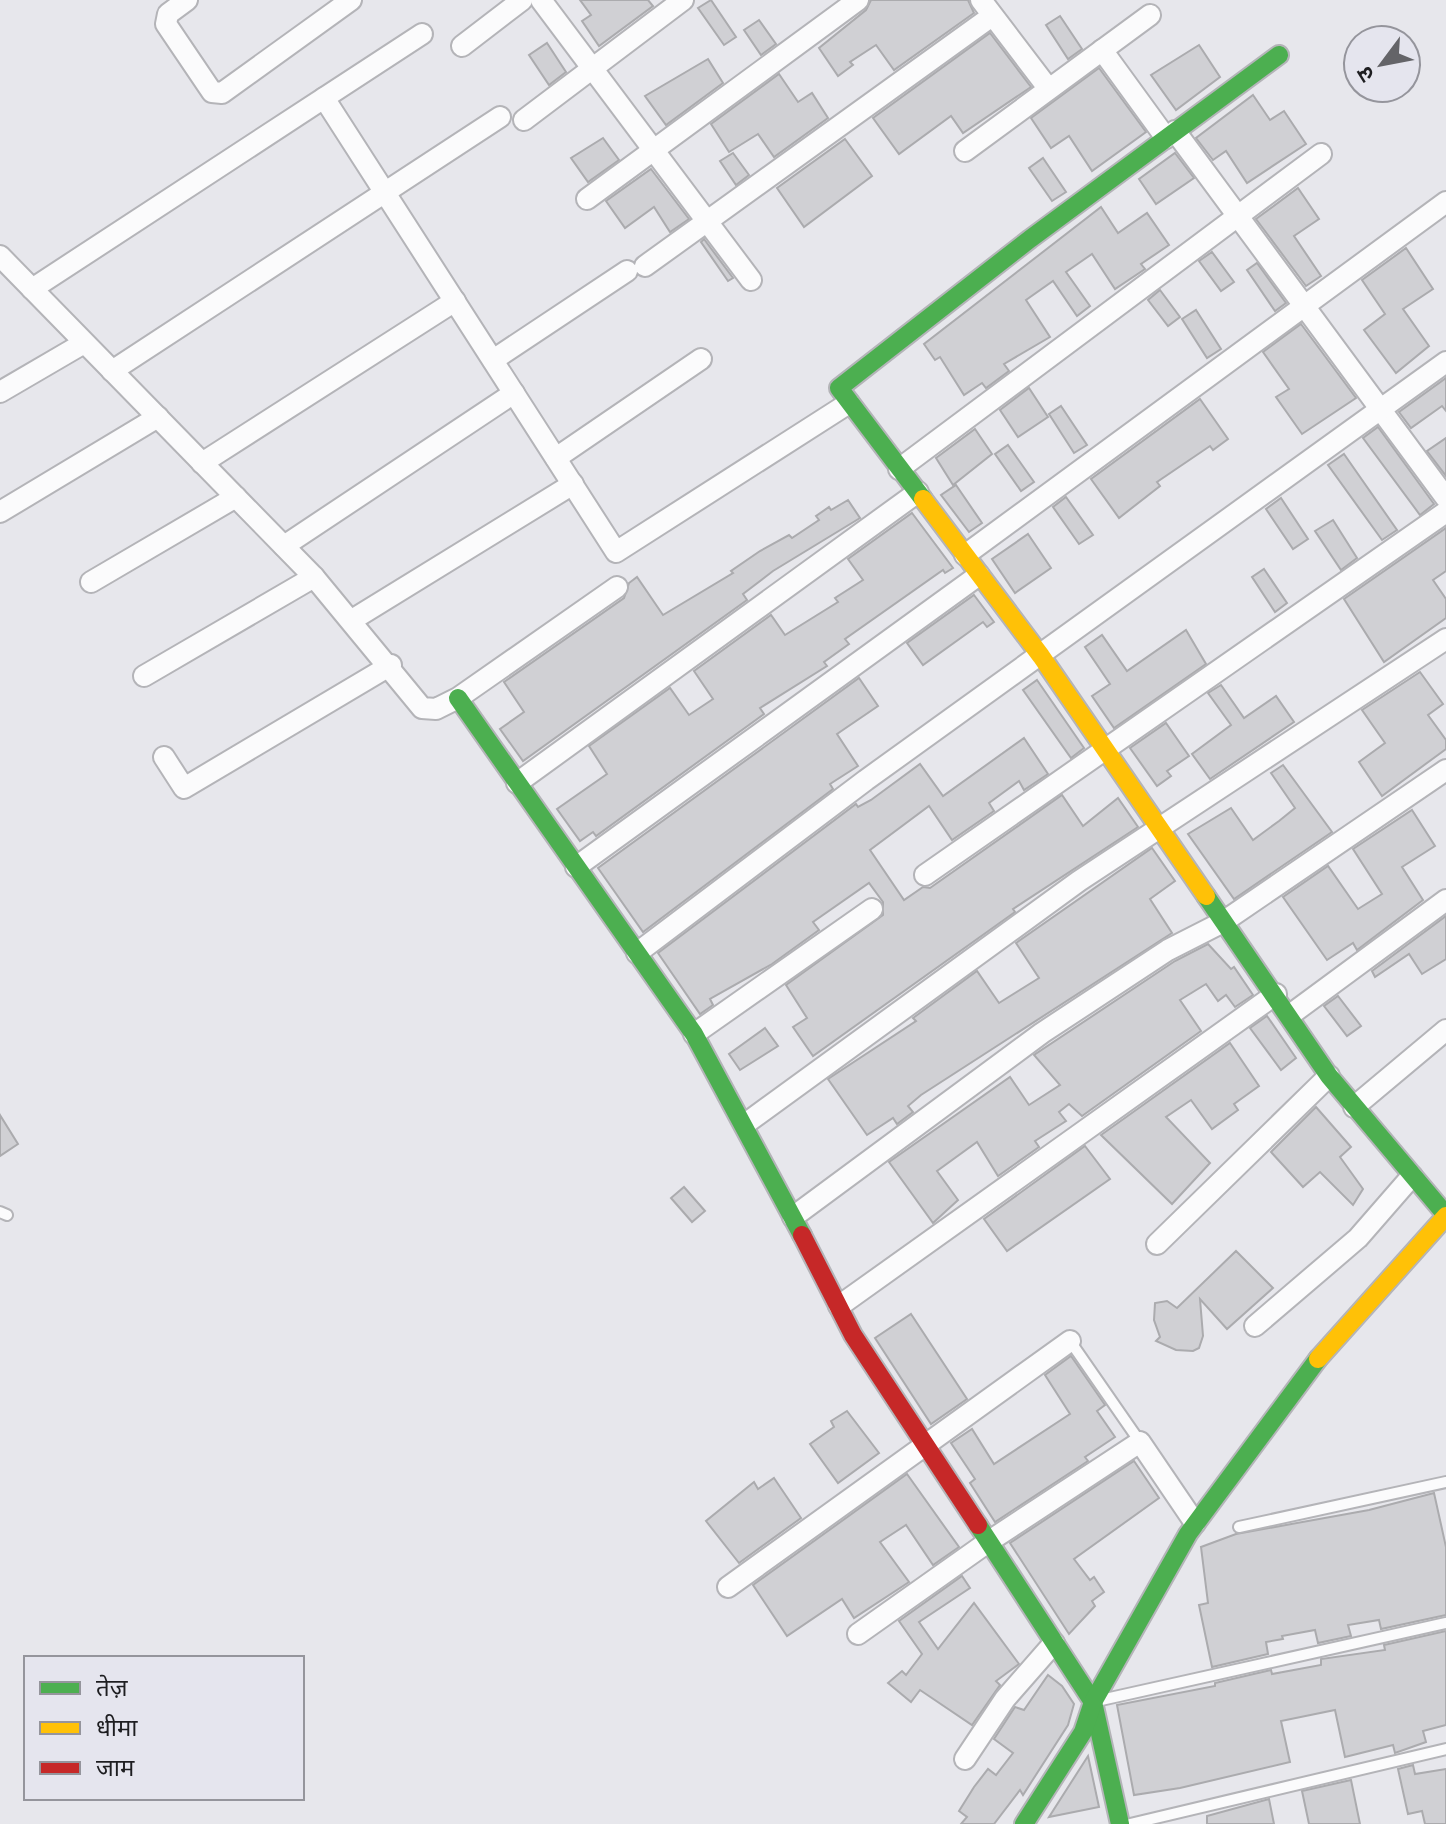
<svg xmlns="http://www.w3.org/2000/svg" width="1446" height="1824" font-family="'Times New Roman','Noto Sans Devanagari',serif">
  <rect width="100%" height="100%" fill="#e7e7ec"/>
  <g fill="#d0d0d4" stroke="#ababae" stroke-width="2">
    <path d="M580,0H648L653,6L599,46L582,21L591,15Z"/>
    <path d="M711,0L736,37L724,45L698,8Z"/>
    <path d="M871,0H968L974,13L894,70L876,45L850,62L853,65L838,76L819,48L866,10Z"/>
    <path d="M1060,16L1082,49L1068,59L1046,25Z"/>
    <path d="M759,20L776,44L761,55L744,30Z"/>
    <path d="M990,33L1031,87L963,133L951,116L899,154L873,118Z"/>
    <path d="M547,43L566,72L549,85L529,55Z"/>
    <path d="M1199,45L1220,77L1176,110L1151,75Z"/>
    <path d="M708,59L723,83L666,125L645,96Z"/>
    <path d="M1099,68L1146,132L1092,171L1069,136L1051,148L1031,118Z"/>
    <path d="M779,74L798,102L812,93L828,118L774,157L758,134L729,152L711,124Z"/>
    <path d="M1253,95L1270,120L1284,111L1306,144L1247,183L1226,151L1213,160L1196,138Z"/>
    <path d="M603,138L619,160L588,182L571,158Z"/>
    <path d="M845,139L872,176L804,227L777,188Z"/>
    <path d="M733,153L749,175L736,185L720,161Z"/>
    <path d="M1175,153L1194,178L1156,204L1139,179Z"/>
    <path d="M1043,158L1066,192L1052,201L1029,168Z"/>
    <path d="M651,169L689,219L670,232L654,207L625,228L606,201Z"/>
    <path d="M1298,188L1319,219L1294,236L1321,276L1306,286L1256,219Z"/>
    <path d="M1101,207L1118,233L1147,213L1169,245L1141,264L1145,269L1115,289L1092,254L1066,272L1090,306L1077,316L1053,281L1026,300L1050,337L1004,364L1009,371L986,388L982,383L964,395L940,357L935,360L924,344Z"/>
    <path d="M704,239L733,278L728,281L701,242Z"/>
    <path d="M1406,248L1433,289L1403,309L1429,346L1396,373L1364,330L1385,314L1362,280Z"/>
    <path d="M1212,252L1234,282L1221,291L1199,261Z"/>
    <path d="M1257,263L1286,303L1275,311L1247,270Z"/>
    <path d="M1160,290L1180,317L1168,326L1148,300Z"/>
    <path d="M1196,310L1221,349L1207,358L1182,319Z"/>
    <path d="M1301,324L1356,398L1302,434L1276,397L1289,389L1263,352Z"/>
    <path d="M1446,378V411L1442,406L1411,428L1399,412Z"/>
    <path d="M1029,388L1048,417L1018,437L1000,410Z"/>
    <path d="M1200,399L1228,439L1213,450L1210,446L1157,482L1160,486L1119,518L1091,479Z"/>
    <path d="M1061,406L1087,445L1074,453L1049,414Z"/>
    <path d="M1378,427L1434,504L1420,515L1363,438Z"/>
    <path d="M975,429L992,454L953,485L936,458Z"/>
    <path d="M1446,438V476L1427,451Z"/>
    <path d="M1008,445L1034,482L1021,491L995,454Z"/>
    <path d="M1344,454L1397,530L1382,540L1328,465Z"/>
    <path d="M956,485L982,523L969,532L941,495Z"/>
    <path d="M1066,497L1093,535L1079,544L1053,507Z"/>
    <path d="M1281,498L1308,539L1293,549L1266,509Z"/>
    <path d="M848,500L860,518L773,571L743,594L747,600L523,761L500,729L524,712L504,682L624,598L629,583L637,577L663,615L733,573L731,571L760,551L789,535L792,538L819,520L816,516L829,507L831,510Z"/>
    <path d="M912,513L953,568L945,573L943,570L845,639L849,644L824,662L827,666L760,708L764,714L596,836L593,832L580,841L557,809L607,774L589,746L670,688L689,715L713,699L694,671L771,615L785,635L838,602L835,598L863,580L848,559Z"/>
    <path d="M1333,520L1357,558L1341,570L1315,531Z"/>
    <path d="M1446,528V571L1433,580L1446,599V618L1384,662L1344,599Z"/>
    <path d="M1028,534L1051,568L1015,593L992,559Z"/>
    <path d="M1264,569L1287,603L1275,612L1252,577Z"/>
    <path d="M974,595L994,622L987,627L983,622L923,665L907,643Z"/>
    <path d="M1186,630L1206,664L1114,728L1092,696L1110,684L1085,647L1102,635L1127,671Z"/>
    <path d="M1420,672L1443,704L1428,715L1446,740V749L1382,796L1359,762L1385,743L1362,710Z"/>
    <path d="M859,678L878,706L837,734L858,766L830,784L833,789L643,932L598,868Z"/>
    <path d="M1037,680L1084,748L1071,758L1023,690Z"/>
    <path d="M1221,685L1244,718L1276,696L1294,722L1210,779L1192,754L1231,725L1208,693Z"/>
    <path d="M1166,723L1189,756L1167,771L1171,776L1157,786L1130,748Z"/>
    <path d="M1024,738L1048,774L1024,790L1019,781L989,803L994,811L952,840L929,806L870,850L904,900L923,887L930,888L1062,795L1083,826L1118,798L1138,827L1013,909L1015,912L813,1056L793,1027L807,1018L786,985L883,915V902L869,883L813,922L819,930L772,964L710,999L713,1005L700,1014L658,953L856,804L858,807L871,800L920,764L943,796Z"/>
    <path d="M1283,765L1332,832L1234,899L1188,834L1231,808L1253,840L1279,821L1295,808L1271,773Z"/>
    <path d="M1412,810L1435,846L1402,867L1423,900L1357,950L1353,943L1327,960L1283,897L1328,866L1358,909L1382,894L1353,849Z"/>
    <path d="M1152,848L1175,881L1150,899L1172,933L921,1095L908,1106L913,1112L897,1124L893,1118L867,1135L828,1079L916,1021L913,1018L977,971L999,1003L1039,978L1016,943Z"/>
    <path d="M1446,916V959L1422,974L1409,954L1375,977L1372,971Z"/>
    <path d="M1208,944L1231,969L1234,967L1253,995L1235,1007L1226,995L1218,1001L1206,984L1180,1000L1201,1031L1082,1116L1069,1104L1059,1112L1066,1121L1035,1141L1039,1147L998,1176L977,1142L937,1171L958,1200L933,1223L889,1162L1010,1077L1029,1105L1060,1085L1034,1055L1175,961Z"/>
    <path d="M1338,996L1361,1026L1347,1036L1324,1006Z"/>
    <path d="M1267,1016L1296,1058L1281,1070L1250,1028Z"/>
    <path d="M765,1028L778,1046L740,1070L729,1054Z"/>
    <path d="M1230,1043L1259,1086L1234,1104L1238,1110L1212,1129L1191,1100L1166,1117L1210,1163L1172,1204L1101,1135Z"/>
    <path d="M1316,1107L1351,1147L1340,1157L1363,1189L1353,1205L1320,1172L1303,1187L1271,1152Z"/>
    <path d="M0,1115L18,1144L0,1156Z"/>
    <path d="M1085,1146L1110,1179L1007,1251L984,1219Z"/>
    <path d="M684,1187L705,1211L692,1222L671,1198Z"/>
    <path d="M1236,1251L1273,1288L1227,1329L1200,1299L1203,1336L1199,1348L1193,1351L1176,1350L1156,1341L1160,1337L1154,1320L1155,1303L1167,1301L1177,1308Z"/>
    <path d="M911,1314L967,1399L931,1424L875,1338Z"/>
    <path d="M1071,1356L1105,1405L1097,1411L1115,1437L1085,1457L1088,1461L995,1522L970,1483L975,1479L951,1443L972,1429L994,1464L1070,1414L1045,1375Z"/>
    <path d="M847,1411L879,1453L838,1483L810,1444L834,1427L831,1421Z"/>
    <path d="M1134,1461L1159,1498L1074,1559L1090,1580L1094,1577L1104,1592L1092,1601L1095,1606L1069,1634L1010,1543Z"/>
    <path d="M907,1474L959,1547L933,1565L906,1525L880,1542L909,1582L854,1618L842,1599L787,1636L753,1585Z"/>
    <path d="M774,1478L801,1518L739,1563L706,1521L754,1482L758,1489Z"/>
    <path d="M1434,1493L1446,1547V1615L1381,1629L1379,1620L1348,1625L1351,1636L1318,1643L1315,1630L1282,1636L1283,1639L1266,1642L1268,1654L1212,1667L1199,1605L1208,1603L1201,1547L1236,1534L1369,1510Z"/>
    <path d="M962,1576L970,1588L919,1622L938,1649L974,1603L1019,1664L996,1681L1000,1685L972,1725L920,1690L911,1702L888,1683L902,1671L906,1675L922,1654L899,1621Z"/>
    <path d="M1446,1631V1725L1423,1731L1426,1742L1395,1753L1393,1745L1345,1757L1335,1710L1281,1721L1290,1762L1180,1788L1134,1795L1117,1705L1215,1686V1683L1271,1670L1272,1674L1321,1665V1659L1385,1650L1384,1645Z"/>
    <path d="M1048,1675L1062,1686L1074,1704L1068,1725L1023,1795L1020,1790L994,1824H961L967,1817L959,1811L974,1787L988,1769L996,1775L1013,1753L994,1739L1015,1707L1024,1710Z"/>
    <path d="M1088,1756L1099,1807L1049,1817Z"/>
    <path d="M1413,1765L1415,1774L1446,1769V1824H1425L1422,1811L1408,1814L1398,1769Z"/>
    <path d="M1351,1780L1360,1824H1309L1302,1791Z"/>
    <path d="M1269,1799L1274,1824H1207V1816Z"/>
  </g>
  <g fill="none" stroke-linecap="round" stroke-linejoin="round">
    <defs>
      <g id="lane">
        <path d="M0,1212L7,1215"/>
        <path d="M1070,1341L1140,1442"/>
        <path d="M1239,1527L1446,1482"/>
        <path d="M1101,1700L1446,1623"/>
        <path d="M1130,1824L1446,1749"/>
      </g>
      <g id="street">
        <path d="M187,0L168,14L166,24L212,92L222,93L351,0"/>
        <path d="M541,0L751,280"/>
        <path d="M981,0L1048,88"/>
        <path d="M462,46L522,0"/>
        <path d="M1102,50L1166,138"/>
        <path d="M324,98L422,34"/>
        <path d="M524,120L683,0"/>
        <path d="M1175,131L1446,498"/>
        <path d="M965,151L1150,15"/>
        <path d="M587,199L858,0"/>
        <path d="M0,256L314,577L422,708L436,709L458,698L617,587"/>
        <path d="M645,266L992,16"/>
        <path d="M32,289L324,98L616,552L849,403"/>
        <path d="M493,360L627,271"/>
        <path d="M112,371L500,117"/>
        <path d="M0,392L84,343"/>
        <path d="M556,458L701,359"/>
        <path d="M202,463L455,301"/>
        <path d="M899,469L1321,154"/>
        <path d="M0,512L158,417"/>
        <path d="M284,546L514,393"/>
        <path d="M965,555L1446,202"/>
        <path d="M91,582L236,497"/>
        <path d="M352,620L573,484"/>
        <path d="M144,676L314,577"/>
        <path d="M164,757L184,788L391,665"/>
        <path d="M517,783L918,492"/>
        <path d="M576,867L979,575"/>
        <path d="M925,875L1446,512"/>
        <path d="M637,953L866,780L1446,362"/>
        <path d="M1290,1015L1446,900"/>
        <path d="M694,1034L872,909"/>
        <path d="M1354,1107L1446,1030"/>
        <path d="M745,1124L1079,881L1446,639"/>
        <path d="M793,1217L1042,1033L1168,950L1223,922L1446,770"/>
        <path d="M1157,1244L1329,1076"/>
        <path d="M839,1306L1276,994"/>
        <path d="M1255,1326L1358,1238L1412,1176"/>
        <path d="M728,1587L1070,1341"/>
        <path d="M858,1634L988,1542L1140,1442L1195,1523"/>
        <path d="M965,1759L1005,1699L1054,1643"/>
      </g>
      <g id="fast">
        <path d="M923,499L839,388L1030,239L1279,55"/>
        <path d="M458,698L694,1034L802,1235"/>
        <path d="M1206,896L1329,1076L1446,1215"/>
        <path d="M978,1525L1093,1702L1120,1824"/>
        <path d="M1024,1824L1083,1732L1093,1702L1188,1534L1318,1359"/>
      </g>
      <g id="slow">
        <path d="M923,499L1041,656L1206,896"/>
        <path d="M1318,1359L1446,1216"/>
      </g>
      <path id="jam" d="M802,1235L853,1335L978,1525"/>
    </defs>
    <use href="#lane" stroke="#b4b4b8" stroke-width="14"/>
    <use href="#street" stroke="#b4b4b8" stroke-width="24"/>
    <use href="#fast" stroke="#b4b4b8" stroke-width="22"/>
    <use href="#slow" stroke="#b4b4b8" stroke-width="22"/>
    <use href="#jam" stroke="#b4b4b8" stroke-width="22"/>
    <use href="#lane" stroke="#fbfbfc" stroke-width="10"/>
    <use href="#street" stroke="#fbfbfc" stroke-width="20"/>
    <use href="#fast" stroke="#4caf50" stroke-width="18"/>
    <use href="#slow" stroke="#ffc107" stroke-width="18"/>
    <use href="#jam" stroke="#c62828" stroke-width="18"/>
  </g>
  <rect x="24" y="1656" width="280" height="144" fill="#e5e5ee" stroke="#95959c" stroke-width="2"/>
  <rect x="40" y="1682" width="40" height="12" fill="#4caf50" stroke="#95959c" stroke-width="2"/>
  <text x="96" y="1696" font-size="24" fill="#1e1e21">तेज़</text>
  <rect x="40" y="1722" width="40" height="12" fill="#ffc107" stroke="#95959c" stroke-width="2"/>
  <text x="96" y="1736" font-size="24" fill="#1e1e21">धीमा</text>
  <rect x="40" y="1762" width="40" height="12" fill="#c62828" stroke="#95959c" stroke-width="2"/>
  <text x="96" y="1776" font-size="24" fill="#1e1e21">जाम</text>
  <g transform="translate(1382 64) rotate(238)"><circle r="38" fill="#e5e5ee" stroke="#95959c" stroke-width="2"/>
  <path d="M0-6L14 30L0 20L-14 30Z" fill="#646468"/>
  <text y="-12" font-size="22" font-weight="bold" text-anchor="middle" fill="#1e1e21">उ</text>
  </g>
</svg>
